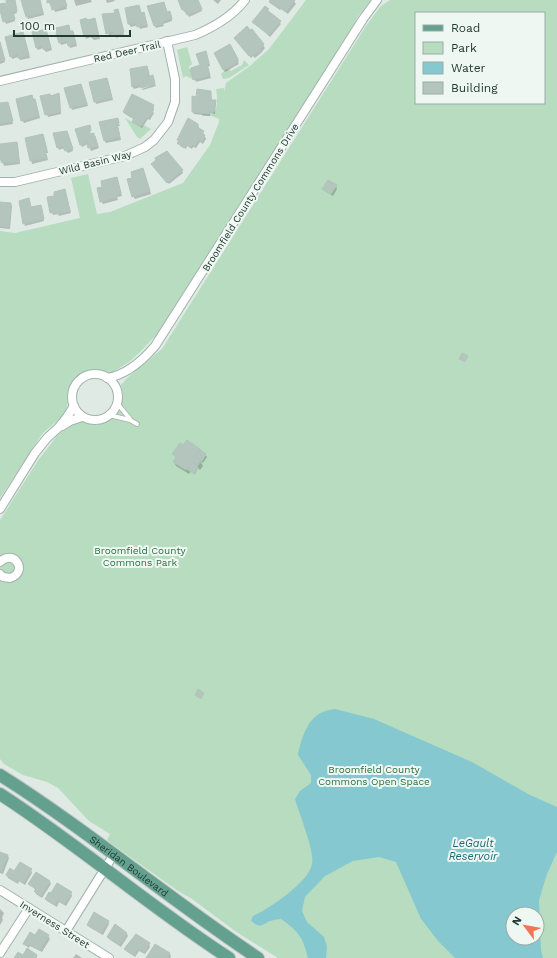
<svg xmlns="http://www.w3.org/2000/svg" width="557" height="958" font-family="'Work Sans',sans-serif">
  <rect width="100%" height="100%" fill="#dfeae5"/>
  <g fill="#b7dcbf" fill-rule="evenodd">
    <path d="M306,0H371L358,16L352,28L158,333L140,352L129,362L113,372L92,371L79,375L68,393L67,409L59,419L42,434L0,498V231L15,233L80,218L71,178L88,174L97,214L110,212L183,183L210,145L219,122V119L212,116H202L203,113C215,115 216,113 217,102C217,96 217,93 216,89L224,88V92L226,83L251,65L269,49Z"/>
    <path d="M390,0H557V958H278L235,931L192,899L178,891L112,844L107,840L110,834L89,821L58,788L47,782L23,775L4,764L0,759V520L39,459L57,436L71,424L79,421L95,425L111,420L117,414L122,403L121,385L127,378L162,349L366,26L380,7ZM416,13H544V103H416ZM513,914H537V938H513Z"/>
    <path d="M187,47L192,64L189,67L192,79L186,76L183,78L177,50Z"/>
    <path d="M244,60L249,65L229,78L223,79L221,74L225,70L229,69L231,71L242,65Z"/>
    <path d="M125,118L141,127L144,125L151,129L140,139L137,137Z"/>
  </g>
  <path fill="#86c8d0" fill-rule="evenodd" d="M335,709L374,719L472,762L528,794L557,807V852L547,874L539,900L541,950L543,958H455L439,942L421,919L396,862L379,857L353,861L325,876L305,897L302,911L307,922L324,937L327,947L326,958H308C303,937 298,931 281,919C277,919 274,920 270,921C261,925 261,929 251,921L253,916C269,909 309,882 312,864C315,852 299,813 295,799L300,791L311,783V775L298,755C301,740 307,718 323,712C326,710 331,710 335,709ZM513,914H537V938H513Z"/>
  <g fill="#0003">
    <path d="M7,0H15L17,13L14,14L15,21L6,24L2,12L0,11V5L9,7Z"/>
    <path d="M22,0H40L44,15L28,19Z"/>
    <path d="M48,0H65L67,9L55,12L52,4L50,5Z"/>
    <path d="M74,0H91L92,2L76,6Z"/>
    <path d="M106,0H114L115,1L107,3Z"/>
    <path d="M179,0H197L202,11L189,17L186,11L184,12Z"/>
    <path d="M213,0H221L218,4Z"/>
    <path d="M272,0H293L296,4L288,14L281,9L280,10L272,4L270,2Z"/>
    <path d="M164,3L167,13L171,15L172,21L163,24L164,26L156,28L155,26Z"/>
    <path d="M139,6L141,14L144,13L145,16L148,27L140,29L138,25L131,27L129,24L126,9Z"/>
    <path d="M265,8L281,24L270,37L254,22Z"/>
    <path d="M118,10L124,35L116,38L115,34L109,36L103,15L116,13Z"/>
    <path d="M94,19L100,39L94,40L91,37L86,39L81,21Z"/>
    <path d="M68,26L71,32H73L74,34L77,46L70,48L68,43L61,45L60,42Z"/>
    <path d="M47,33L52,50L46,52L43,48L38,50L36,47Z"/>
    <path d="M24,36L30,58L20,60L18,57L12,59L6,37Z"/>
    <path d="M237,41L263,45L265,48L261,53L255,58L253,56L251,58Z"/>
    <path d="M0,42L5,62L0,64Z"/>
    <path d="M229,46L239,64L225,72L215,53Z"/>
    <path d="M207,55L210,66L207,67L211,78L196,82L191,70L201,66Z"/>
    <path d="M148,69L150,77L153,76L155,83L134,89L133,87Z"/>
    <path d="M108,81L113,100L96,104L95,101Z"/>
    <path d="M155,84L156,86L143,90L142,89Z"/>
    <path d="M81,85L88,106L72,110L65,89Z"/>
    <path d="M211,92L212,101H215L216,103L215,114L210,113V116L194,114L193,112L197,98Z"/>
    <path d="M59,94L60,97L61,114L48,117L42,97Z"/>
    <path d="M33,100H35L36,102L40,118L24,123L22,120Z"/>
    <path d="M0,105H8L13,124L0,126Z"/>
    <path d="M153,106L154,109L153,112L154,113L150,120L148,119L142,128L135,124L134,122L135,120L125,114L124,112Z"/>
    <path d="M117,119L120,126H118L121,140L106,143L105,141Z"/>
    <path d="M198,124L199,127L198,129L203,132L206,139L203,144L200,142L196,148L193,147L192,149L187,146L186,149L180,146L178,140Z"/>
    <path d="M89,127L91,135H93L96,140L99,148L91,151L88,144L82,147L81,145Z"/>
    <path d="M43,135L48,153H46L48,160L32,164L26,139Z"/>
    <path d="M68,135L73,151L68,153L64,148L59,150L58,147Z"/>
    <path d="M17,143L18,146L20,164L4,166L0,150Z"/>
    <path d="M157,160L182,170L183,173L169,184L154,166Z"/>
    <path d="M143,170L151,194L135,199L133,196L134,178Z"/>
    <path d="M118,181L122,196L117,197L118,200L103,204L101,201Z"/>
    <path d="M336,186L337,189L333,196L325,191L324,189Z"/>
    <path d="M65,190L71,213L59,216L58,214L53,215L48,198L54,197Z"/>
    <path d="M30,202L31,208H42L44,221L25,226L24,223Z"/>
    <path d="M0,203L11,204L12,206L10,229L0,228Z"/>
    <path d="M200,449L207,457L203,463L200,461L203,466L200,470L198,468L195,474L191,471L189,474L176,466L174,462L176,459L174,454Z"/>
    <path d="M0,853L8,856L9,858L3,874L0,873Z"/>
    <path d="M31,870L32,873L25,885L19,881L18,884L8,878L7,875L15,872Z"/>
    <path d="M36,873L50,882L51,884L42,898L36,894L35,892L36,890L29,884Z"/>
    <path d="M71,893L72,896L66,906L59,902L57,907L47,901L46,899Z"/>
    <path d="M0,909L4,913L2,918L3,920L0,925Z"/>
    <path d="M108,922L109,924L103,935L89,927L88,925Z"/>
    <path d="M127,934L128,936L121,947L109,939L108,937Z"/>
    <path d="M48,936L50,939L42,952L30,946L29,948L24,944L35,937Z"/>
    <path d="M129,943L149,944L150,947L145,954L139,951L135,957L126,951L125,949Z"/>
    <path d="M155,945L170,954L171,956L170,958H147Z"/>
    <path d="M76,954L82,958H73Z"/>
  </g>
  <g fill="#b4c5bd" stroke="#b1c4bb">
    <path d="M6,0H15L17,11L13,12L15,19L3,22L0,10V4L5,3L6,6H7Z"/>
    <path d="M21,0H40L43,13L26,17Z"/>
    <path d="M47,0H65L67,6L52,10L50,2L47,3Z"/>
    <path d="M178,0H198L202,9L187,15L184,9L182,10Z"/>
    <path d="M270,0H295L286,12L279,7L278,8L269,2Z"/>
    <path d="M164,2L167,12L170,11L172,19L163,21V24L154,26L147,6Z"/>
    <path d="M139,5L141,13L144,12L147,25L137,27L136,23L128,24L125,8Z"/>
    <path d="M265,6L269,9L267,10L281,21L269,35L252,22Z"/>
    <path d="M118,9L124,32L114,35L113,31L106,34L102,14L115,13L114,10Z"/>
    <path d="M86,18L88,20L95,18L99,36L92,38L89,35L84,37L80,20Z"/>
    <path d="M69,25L70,31H73L76,44L68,46L67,41L59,43L56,33H57L56,28Z"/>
    <path d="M247,26L250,30L252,29L264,44L260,49L261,50L253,56L251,55L249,56L234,38Z"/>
    <path d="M46,29L51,48L44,50L41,46L36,48L32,32L37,30L39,31Z"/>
    <path d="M23,32L29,55L18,58L17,54L10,57L5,37Z"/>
    <path d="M0,42L5,60L0,61Z"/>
    <path d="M230,44L238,59V62L223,70L214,53Z"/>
    <path d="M206,51L209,63L207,64L210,75L193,80L190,70L191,68L200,65L196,54Z"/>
    <path d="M147,66L149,74L144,78L153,75L155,84L141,88L140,85L132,87L130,69Z"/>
    <path d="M107,78L112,98L94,102L89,82Z"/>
    <path d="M81,84L87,104L70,108L64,88Z"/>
    <path d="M197,89L211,91V100H216L214,112L209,111V114L192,112V96L196,97Z"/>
    <path d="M59,93L60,112L45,115L40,96L50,94L51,98V96Z"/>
    <path d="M132,94L154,105L152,109L153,110L149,118L147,117L140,126L132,122L134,118L123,112Z"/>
    <path d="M32,95L33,99H35L39,116L21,121L16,99Z"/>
    <path d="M8,102L13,121L0,124V103Z"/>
    <path d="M118,118L119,123L117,124L120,137L104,141L99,122Z"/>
    <path d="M188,118L198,124L197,127L204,131L202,134L205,135L202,142L198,140L195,146L192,145L191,147L186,145L184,148L177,143L179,141L177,140Z"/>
    <path d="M90,125L91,131H89L90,134L94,133V136H95L98,146L88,148L86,140V144L80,145L75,129Z"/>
    <path d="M67,131L73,149L65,151L62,146L57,148L53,133Z"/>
    <path d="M43,134L47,150L45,151L47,158L30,161L25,138Z"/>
    <path d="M17,142L19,162L2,163L0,159V144Z"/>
    <path d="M167,151L183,170L167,183L151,164L156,160L155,158Z"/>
    <path d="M143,168L150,191L132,197L127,179L132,178L131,172Z"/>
    <path d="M117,177L121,193L117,194V197L100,202L97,188L102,187L101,181Z"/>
    <path d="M328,180L337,185L331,194L322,189Z"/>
    <path d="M65,189L70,211L57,214V212L50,213L47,197L54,196V192Z"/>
    <path d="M29,198L31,207L41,205L44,219L23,224L19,201Z"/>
    <path d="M0,202L11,203L9,227L0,226Z"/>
    <path d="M462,353L468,356L465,362L459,359Z"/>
    <path d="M187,440L200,449L195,457L201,461L197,466L192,462L186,470L173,462L176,457L172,454L180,443L183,445Z"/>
    <path d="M200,450L206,454L202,461L195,457Z"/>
    <path d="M192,462L198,467L194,474L187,469Z"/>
    <path d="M198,689L204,693L201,699L195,695Z"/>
    <path d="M0,852L8,855L1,872L0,871Z"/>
    <path d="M20,862L32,869L23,883L18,880L16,882L6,875L10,868L14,871Z"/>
    <path d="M36,872L50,881L41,896L34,891L36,889L28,884Z"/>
    <path d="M57,883L72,892L64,904L58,900L55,905L45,899L49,892L51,893Z"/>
    <path d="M94,912L109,921L101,933L87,925Z"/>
    <path d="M115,924L127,933L119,945L107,937Z"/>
    <path d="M39,929L49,935L40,950L29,944L27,946L23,944L30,932L35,935Z"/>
    <path d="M136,934L150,943L144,953L138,949L134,955L124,949Z"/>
    <path d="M155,944L170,953L167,958H146Z"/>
    <path d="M27,948L37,955L36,958H14L18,952L23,955Z"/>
  </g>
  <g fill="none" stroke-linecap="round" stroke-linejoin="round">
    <defs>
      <g id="lane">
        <path d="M117,403L130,419"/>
        <path d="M109,415L130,420L137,424"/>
      </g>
      <g id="street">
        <path d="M0,81L195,35C214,27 232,17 245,0"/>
        <path d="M0,182H15L125,156L145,147L154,140L168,122L175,102V79L167,41"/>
        <circle cx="95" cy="397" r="23"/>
        <path d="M107,378C126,375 143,360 155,346L363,19L377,0"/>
        <path d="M62,426L70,421L82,417"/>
        <path d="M0,509L35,453L47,438L58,428L67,417L74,406"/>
        <path d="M0,562C14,548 29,572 10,578L3,577L0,574"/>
        <path d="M0,890L109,958"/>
        <path d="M66,931L114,854"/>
        <path d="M0,953L29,908"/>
      </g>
      <g id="primary">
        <path id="s1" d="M0,775C89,831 170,900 258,958"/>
        <path d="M0,794C79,845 150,907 229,958"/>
      </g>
    </defs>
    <use href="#lane" stroke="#a2b2ac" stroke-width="5.5"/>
    <use href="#street" stroke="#a2b2ac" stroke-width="10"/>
    <use href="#primary" stroke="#bcc4c2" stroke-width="14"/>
    <use href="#lane" stroke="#fff" stroke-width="4"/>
    <use href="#street" stroke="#fff" stroke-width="8"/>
    <use href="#primary" stroke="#63a08e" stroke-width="12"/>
  </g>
  <g text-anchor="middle" stroke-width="4" stroke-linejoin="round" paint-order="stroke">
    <g font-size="10" fill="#203a32" stroke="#eff7f3">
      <text transform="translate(127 51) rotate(-13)" y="4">Red Deer Trail</text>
      <text transform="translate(95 162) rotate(-14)" y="4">Wild Basin Way</text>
      <text transform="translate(250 197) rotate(-58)" y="4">Broomfield County Commons Drive</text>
      <text dy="4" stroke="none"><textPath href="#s1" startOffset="158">Sheridan Boulevard</textPath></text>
      <text transform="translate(55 924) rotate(32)" y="4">Inverness Street</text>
    </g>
    <g font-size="10" fill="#2a7142" stroke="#eff7f3">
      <text x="140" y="554">Broomfield County<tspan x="140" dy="12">Commons Park</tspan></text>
      <text x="374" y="773">Broomfield County<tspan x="374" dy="12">Commons Open Space</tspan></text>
    </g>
    <g font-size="11" font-style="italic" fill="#1a6a76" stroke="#eff7f3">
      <text x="473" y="847">LeGault<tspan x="473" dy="13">Reservoir</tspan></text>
    </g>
  </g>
  <rect x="415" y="12" width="130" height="92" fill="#eff7f3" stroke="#9caba6"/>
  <rect x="423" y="25" width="20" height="6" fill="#63a08e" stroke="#9caba6"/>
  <text x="451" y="32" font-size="12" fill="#203a32">Road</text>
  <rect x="423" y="42" width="20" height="12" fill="#b7dcbf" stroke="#9caba6"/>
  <text x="451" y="52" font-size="12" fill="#203a32">Park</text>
  <rect x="423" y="62" width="20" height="12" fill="#86c8d0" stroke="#9caba6"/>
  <text x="451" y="72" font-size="12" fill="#203a32">Water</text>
  <rect x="423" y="82" width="20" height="12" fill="#b4c5bd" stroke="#9caba6"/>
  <text x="451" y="92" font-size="12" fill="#203a32">Building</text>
  <g transform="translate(525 926) rotate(302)"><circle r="19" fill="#eff7f3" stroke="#9caba6"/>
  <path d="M0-3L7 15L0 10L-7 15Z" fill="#f27555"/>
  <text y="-6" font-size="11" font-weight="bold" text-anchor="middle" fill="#203a32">N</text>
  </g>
  <path d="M14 30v6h116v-6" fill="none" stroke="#203a32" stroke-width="2"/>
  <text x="20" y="30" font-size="12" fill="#203a32" stroke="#eff7f3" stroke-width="3" paint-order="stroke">100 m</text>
</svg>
